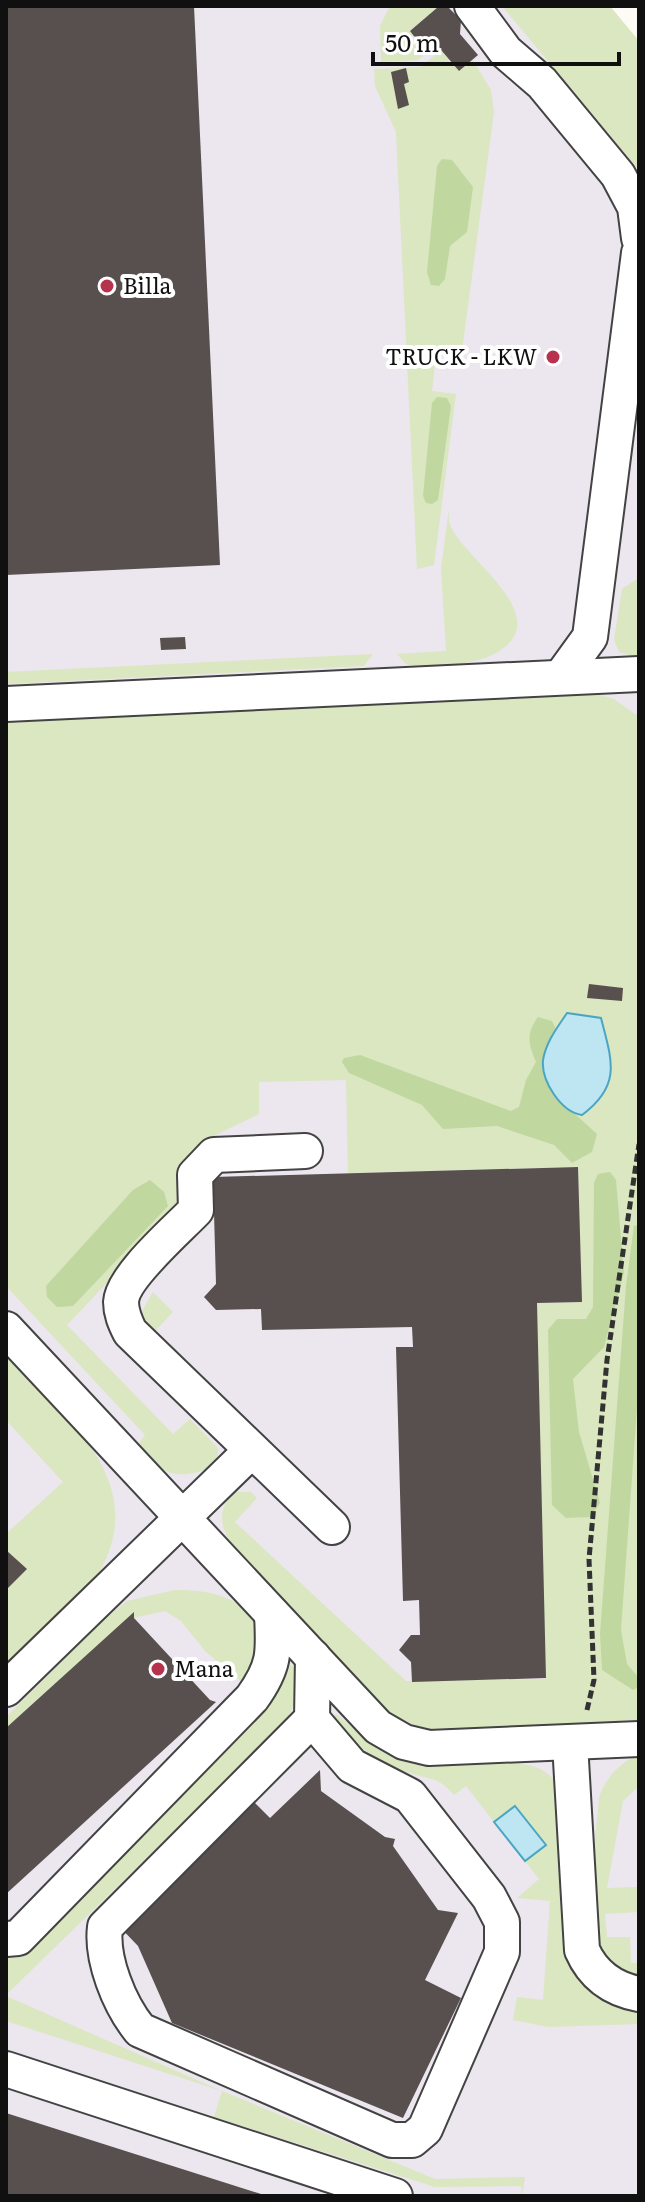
<svg xmlns="http://www.w3.org/2000/svg" width="645" height="2202" font-family="Literata,serif">
  <rect width="100%" height="100%" fill="#fefbf5"/>
  <path fill="#ece6ee" d="M6,6H574L639,69V2196H6Z"/>
  <g fill="#dae7c0">
    <path d="M390,6L438,7L410,31L413,35L409,38L423,56L418,60L381,62L380,26Z"/>
    <path d="M502,6H610L639,41V170Z"/>
    <path d="M441,50L459,71L472,59L491,90L494,112L461,358L436,355L432,391L456,394L434,565L417,569L396,132L375,86L374,69L421,67Z"/>
    <path d="M449,509C449,515 448,521 451,527C466,561 562,620 492,655C471,665 429,669 406,664L397,654L446,651L441,568Z"/>
    <path d="M637,579L639,658L619,652L614,640L622,589Z"/>
    <path d="M373,654L364,666L6,684V672Z"/>
    <path d="M593,693L614,699L639,717V1720L440,1730L421,1728L391,1714L238,1554C223,1532 213,1514 234,1492H251L257,1498L235,1522L406,1681L545,1679L536,1303L580,1302L578,1167L348,1173L346,1080L259,1082V1114L201,1142L183,1163V1203L67,1325L173,1434L190,1419L218,1448C221,1474 179,1480 162,1469C153,1463 145,1454 137,1447L145,1435L6,1286V722Z"/>
    <path d="M153,1292L173,1312L154,1332L144,1321L142,1311Z"/>
    <path d="M6,1354C65,1418 154,1481 97,1576L6,1666V1590L27,1569L6,1550V1534L63,1482L6,1420Z"/>
    <path d="M175,1590C214,1590 243,1597 263,1633L257,1666L241,1681L205,1651L181,1621L165,1611L134,1618L6,1736V1717L103,1620L127,1601Z"/>
    <path d="M288,1665L293,1666C302,1686 295,1709 283,1725L6,1995V1955L274,1699L283,1668Z"/>
    <path d="M336,1714L377,1748L419,1764H521C540,1766 549,1773 561,1787L579,1974C596,1996 612,2002 639,2010V2024L548,2027L513,2020L517,1997L543,2000L550,1901L517,1898L539,1879L525,1861L545,1846L515,1807L494,1822L466,1786L454,1795C439,1777 431,1780 410,1773C379,1762 350,1746 334,1717Z"/>
    <path d="M639,1754V1786L623,1801L607,1888L637,1887L638,1912L605,1914L607,1937H630L631,1963H639V1977C616,1973 597,1956 592,1934C584,1902 597,1832 599,1797C607,1776 619,1764 639,1754Z"/>
    <path d="M6,1996L222,2091L435,2179L525,2177L522,2196L521,2186L435,2187L214,2117L222,2091L6,2021Z"/>
  </g>
  <g fill="#c1d7a0">
    <path d="M442,159L452,160L473,187L467,232L450,246L445,279L439,286L431,285L427,272L437,166Z"/>
    <path d="M437,397L447,398L451,406L438,500L432,504L426,503L423,496L432,403Z"/>
    <path d="M538,1017L552,1021L556,1029L549,1040L553,1094L597,1134L592,1152L572,1163L554,1145L497,1126L443,1129L422,1105L349,1073L342,1062L344,1058L360,1055L511,1111L519,1107L526,1080L536,1062C528,1043 526,1034 538,1017Z"/>
    <path d="M610,1172L616,1180L624,1273L604,1347L573,1379L579,1432L600,1503L590,1517L566,1518L552,1505L548,1330L557,1319H586L593,1307L594,1183L598,1174Z"/>
    <path d="M150,1180L164,1192L168,1206L73,1306L57,1307L47,1297L46,1286L133,1190Z"/>
    <path d="M634,1225L639,1227V1380L621,1630L627,1664L638,1677L639,1687L633,1690L602,1670L600,1634L626,1286Z"/>
  </g>
  <g fill="#bde6f2" stroke="#4aa5c3" stroke-width="2">
    <path d="M567,1013L601,1018C612,1061 622,1085 582,1115C561,1112 541,1081 543,1060C546,1042 557,1028 567,1013Z"/>
    <path d="M515,1806L546,1845L525,1861L494,1822Z"/>
  </g>
  <g fill="#58504e">
    <path d="M6,6H194L220,565L6,575Z"/>
    <path d="M438,7L449,8L461,20L460,34L478,55L459,71L436,44L426,52L410,31Z"/>
    <path d="M406,68L409,82L404,84L409,105L398,109L391,72Z"/>
    <path d="M185,637L186,649L161,650L160,638Z"/>
    <path d="M589,984L623,988L622,1001L587,998Z"/>
    <path d="M578,1167L582,1302L537,1303L546,1678L412,1682L411,1662L399,1650L411,1635H420L419,1600L403,1601L396,1347H413L412,1327L262,1330L261,1309L216,1310L204,1297L216,1284L213,1177Z"/>
    <path d="M6,1550L27,1569L6,1590Z"/>
    <path d="M134,1612V1618L210,1700L216,1702L6,1894V1728Z"/>
    <path d="M320,1770L321,1791L385,1837L395,1839L393,1846L438,1910L458,1913L425,1980L461,1998L403,2118L172,2023L138,1946L116,1923L245,1793L270,1818Z"/>
    <path d="M6,2113L264,2195V2196H6Z"/>
  </g>
  <g fill="none" stroke-linecap="round" stroke-linejoin="round">
    <defs>
      <g id="minor">
        <path d="M472,6L506,52L542,83L618,175L635,207L639,238"/>
        <path d="M561,677L590,637L639,253"/>
        <path d="M6,704L639,674"/>
        <path d="M305,1151L214,1155L195,1175L196,1210C178,1229 122,1277 121,1302C121,1313 125,1322 130,1332L332,1527"/>
        <path d="M6,1329L378,1727L404,1742L429,1748L639,1739"/>
        <path d="M6,1689L251,1451"/>
        <path d="M312,1719L352,1766L410,1796L489,1897L502,1922V1952L425,2129L412,2140H392L140,2030C119,2004 101,1959 105,1927L312,1719L313,1657"/>
        <path d="M570,1743L582,1950C593,1975 612,1989 639,1994"/>
        <path d="M6,1939L18,1938L252,1698C275,1666 274,1653 272,1614"/>
        <path d="M6,2069L395,2196"/>
      </g>
    </defs>
    <use href="#minor" stroke="#434343" stroke-width="38"/>
    <path stroke="#323232" stroke-width="5" stroke-dasharray="8 4" stroke-linecap="butt" d="M587,1710L594,1680L589,1559L607,1360L639,1144"/>
    <use href="#minor" stroke="#fff" stroke-width="34"/>
  </g>
  <g fill="#b7324c" stroke="#fff" stroke-width="3">
    <circle cx="107" cy="286" r="8"/>
    <circle cx="553" cy="357" r="8"/>
    <circle cx="158" cy="1669" r="8"/>
  </g>
  <g text-anchor="middle" stroke-width="8" stroke-linejoin="round" paint-order="stroke">
    <g font-size="22" fill="#101010" stroke="#fff" text-anchor="start">
      <text x="123" y="294">Billa</text>
      <text x="537" y="365" text-anchor="end">TRUCK - LKW</text>
      <text x="174" y="1677">Mana</text>
    </g>
  </g>
  <rect width="645" height="2202" fill="none" stroke="#101010" stroke-width="16"/>
  <path d="M373 52v12h246v-12" fill="none" stroke="#101010" stroke-width="4"/>
  <text x="385" y="52" font-size="24" fill="#101010" stroke="#ffffff" stroke-width="6" paint-order="stroke">50 m</text>
</svg>
